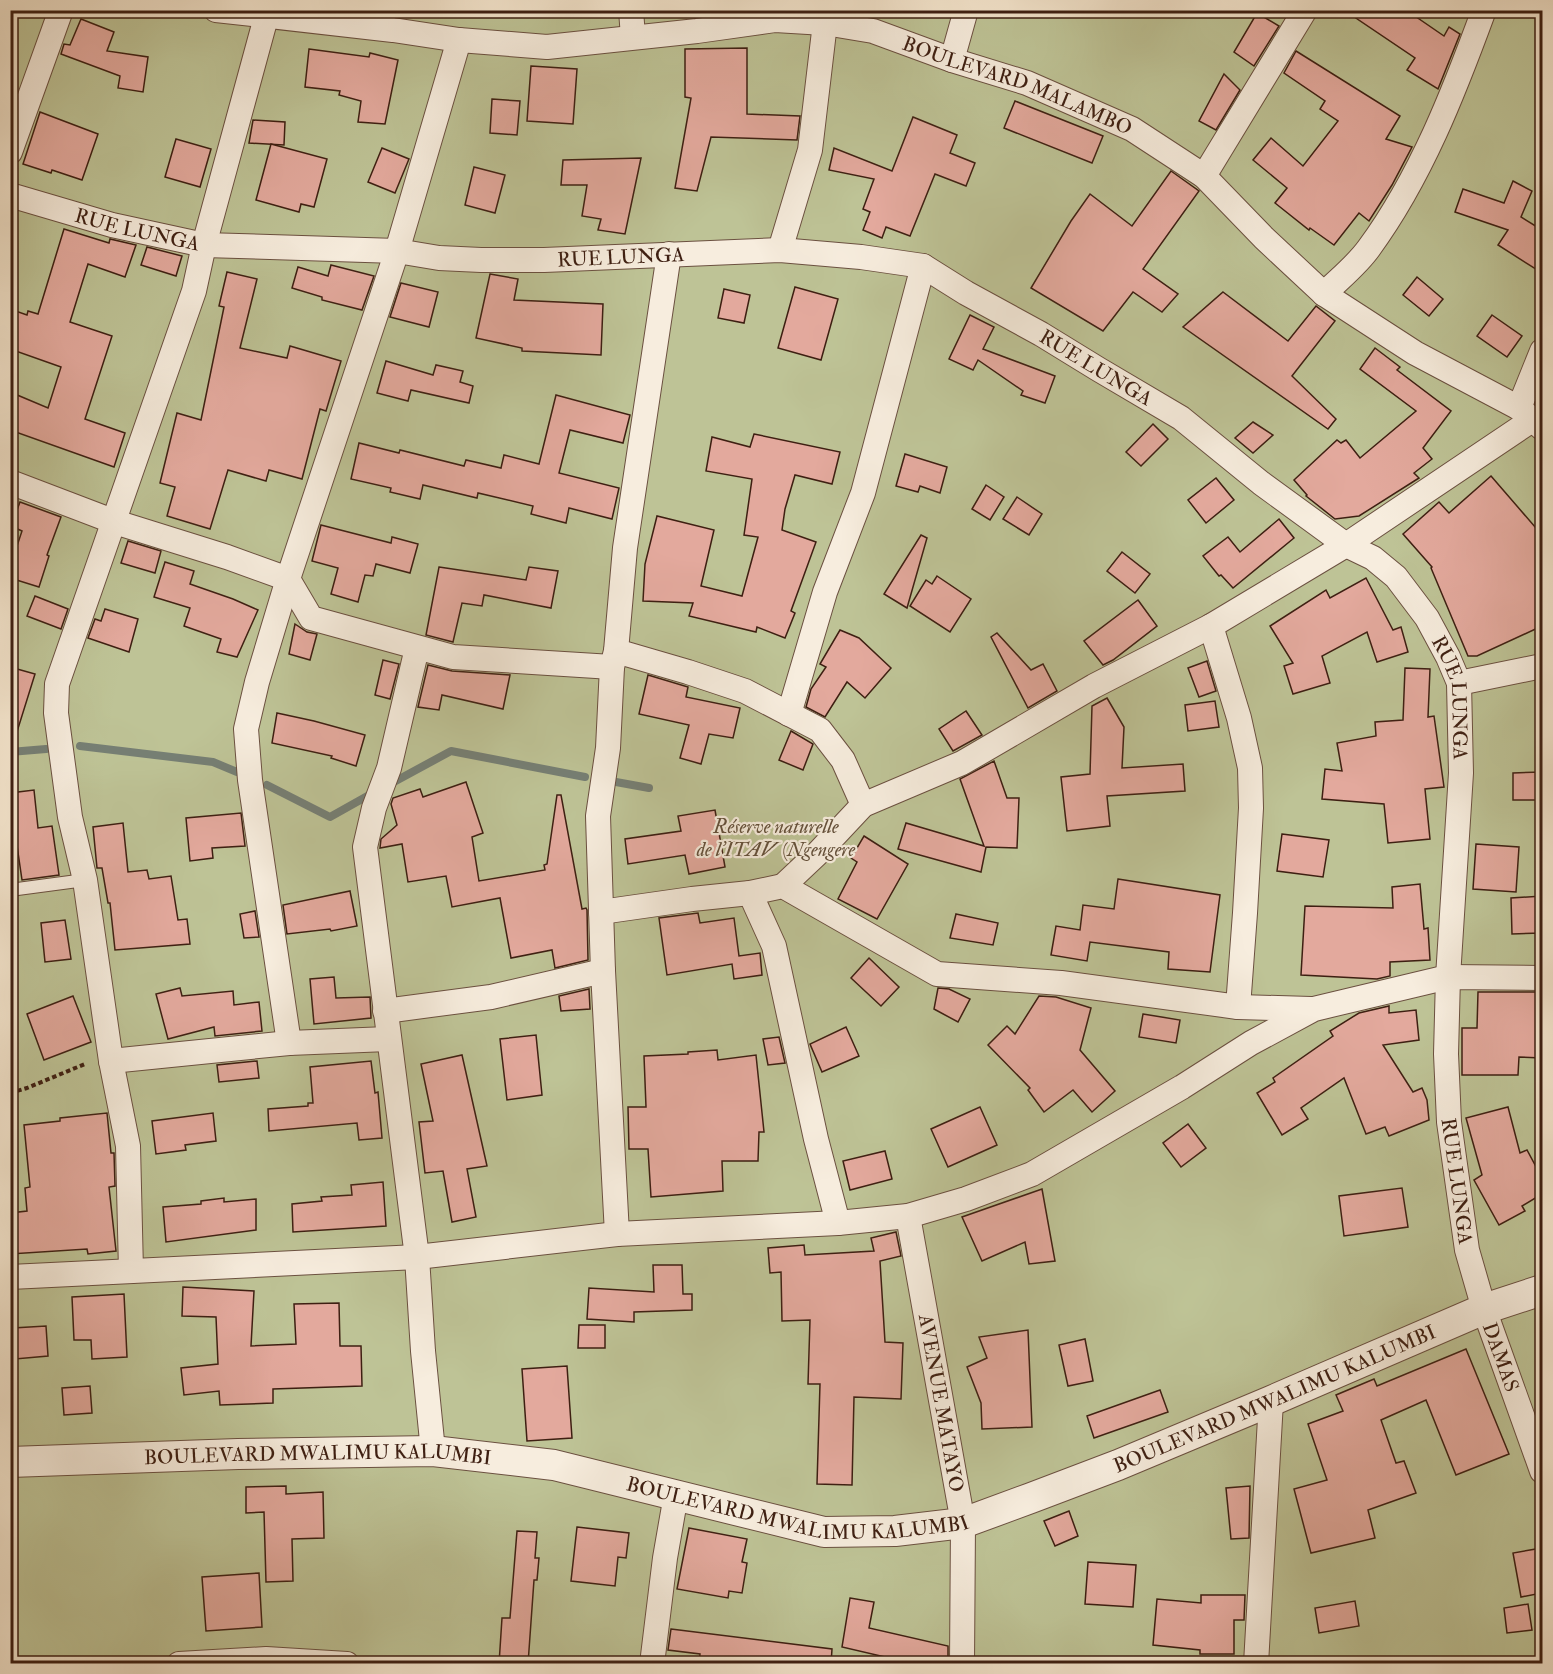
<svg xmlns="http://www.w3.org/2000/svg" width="1553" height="1674" font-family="'IM FELL Double Pica',serif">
  <rect width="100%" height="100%" fill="#f3e4cc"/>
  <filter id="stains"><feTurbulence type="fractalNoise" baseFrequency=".00333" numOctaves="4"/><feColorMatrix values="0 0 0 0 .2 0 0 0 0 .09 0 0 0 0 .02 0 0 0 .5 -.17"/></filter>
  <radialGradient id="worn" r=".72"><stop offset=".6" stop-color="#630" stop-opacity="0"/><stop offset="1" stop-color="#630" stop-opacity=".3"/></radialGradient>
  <rect fill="#bec396" stroke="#7e7154" stroke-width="1.5" x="11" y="11" width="1531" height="1652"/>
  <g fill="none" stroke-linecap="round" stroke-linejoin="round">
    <g stroke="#767f74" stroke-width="8">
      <path d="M80,746L213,762L237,772"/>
      <path d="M10,752L46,749"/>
      <path d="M616,782L649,788"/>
      <path d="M392,783L451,751L585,777"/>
      <path d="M267,785L330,817L371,794"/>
    </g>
  </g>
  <g fill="#e3a99d" stroke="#3e1f12" stroke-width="1.5">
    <path d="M1344,10H1406L1444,36L1449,27L1460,34L1438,89L1407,70L1415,58Z"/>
    <path d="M1257,13L1279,26L1254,66L1234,52Z"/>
    <path d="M81,19L114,32L107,51L148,57L143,92L118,88L120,76L61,54L64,44L70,45Z"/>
    <path d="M747,48V114L800,116L797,140L711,137L697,191L675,188L691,98L685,97V49Z"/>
    <path d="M309,49L369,57L370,53L398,60L385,124L358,122L361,101L339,95L340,91L305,87Z"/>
    <path d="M1296,51L1400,116L1386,139L1412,147L1392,185L1369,221L1359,213L1334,245L1310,228L1309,230L1275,203L1287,188L1253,160L1271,138L1303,166L1338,121L1320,109L1325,101L1284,73Z"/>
    <path d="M531,66L577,69L573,124L527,121Z"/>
    <path d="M1224,74L1240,90L1216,130L1199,121Z"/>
    <path d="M492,99L520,101L517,135L490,133Z"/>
    <path d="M1015,101L1103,136L1092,163L1004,128Z"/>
    <path d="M40,112L98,134L82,180L52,170L51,173L23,164Z"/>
    <path d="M913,117L957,135L950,153L975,163L966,186L935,174L910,236L886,227L882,238L863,230L870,212L863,209L874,179L829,170L834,148L892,171Z"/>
    <path d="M253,120L285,122L284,145L249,143Z"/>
    <path d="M176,139L211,149L200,187L165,177Z"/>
    <path d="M271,144L327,159L314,207L301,204L299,212L256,200Z"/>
    <path d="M382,148L409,159L395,193L368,182Z"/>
    <path d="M641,158L625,234L598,230L601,219L582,216L587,185H561L563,160Z"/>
    <path d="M474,167L505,175L495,213L465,205Z"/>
    <path d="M1171,171L1199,191L1143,269L1178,294L1162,312L1133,292L1103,331L1031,288L1071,221L1090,194L1132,226Z"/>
    <path d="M1513,181L1532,191L1521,217L1542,230V273L1498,245L1508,230L1455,212L1463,189L1504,203Z"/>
    <path d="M64,229L109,243L110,239L136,245L125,277L88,264L70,322L112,336L85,419L125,433L114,467L10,430V392L48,408L61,367L10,349V309L27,315L28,311L38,314Z"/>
    <path d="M147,247L182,256L176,276L141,265Z"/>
    <path d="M331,265L374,276L362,310L322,300V297L292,288L298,267L328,276Z"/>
    <path d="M227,272L257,279L240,348L287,358L290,346L341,361L326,411L320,409L302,479L269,470L266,481L228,470L210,529L167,516L175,487L160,483L177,413L201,420L224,307L219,306Z"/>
    <path d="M490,274L518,279L514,300L603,304L601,355L522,351V348L476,338Z"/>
    <path d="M1417,277L1443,299L1429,316L1403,295Z"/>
    <path d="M401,283L438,292L429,327L390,317Z"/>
    <path d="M795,287L838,299L821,360L778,348Z"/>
    <path d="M724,289L750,295L744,323L718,318Z"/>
    <path d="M1223,292L1288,341L1316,306L1335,321L1292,376L1336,419L1328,429L1183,327Z"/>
    <path d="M970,315L994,327L983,349L1055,376L1045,403L1021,395L1023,391L978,360L973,370L949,359Z"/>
    <path d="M1492,315L1522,336L1507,357L1477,336Z"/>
    <path d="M1375,348L1400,367L1397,370L1451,411L1423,448L1432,459L1414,473L1419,478L1359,516L1335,519L1306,496L1307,495L1294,480L1337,440L1341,443L1346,440L1360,458L1416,411L1360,369Z"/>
    <path d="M386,361L433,375L436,365L463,371L460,382L473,386L469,403L411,390L408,401L377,393Z"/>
    <path d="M556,395L630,415L623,443L570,430L559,473L619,488L612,519L569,508L566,523L531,514L533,506L478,493L477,498L423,485L420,499L390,492L391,488L351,479L359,443L399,453L400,450L464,466L466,460L501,468L504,455L539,464Z"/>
    <path d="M1253,422L1273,435L1253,453L1235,438Z"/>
    <path d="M1153,424L1168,439L1141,466L1126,452Z"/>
    <path d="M754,434L840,452L832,484L795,475L785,509L782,530L816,542L791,611L795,613L785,638L757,627L756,632L689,616L693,603L643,601L645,564L657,516L714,530L701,586L742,596L758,537L744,535L752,479L706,471L712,437L750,447Z"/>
    <path d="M905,454L947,467L940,493L920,486L918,492L896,486Z"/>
    <path d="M1491,476L1542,535V626L1477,656H1468L1431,568L1432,567L1403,534L1439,502L1449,513Z"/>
    <path d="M1216,478L1234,500L1206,523L1188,500Z"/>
    <path d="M986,485L1004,497L990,520L972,509Z"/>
    <path d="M1017,497L1042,514L1029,535L1003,519Z"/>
    <path d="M20,502L61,517L47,555L49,556L39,587L10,578V567L22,531L11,526Z"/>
    <path d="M1279,519L1294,538L1233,588L1221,575L1219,576L1203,556L1228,537L1240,552Z"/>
    <path d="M321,525L391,543L392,537L418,544L410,573L376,564L373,576L365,575L358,602L331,594L338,568L312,561Z"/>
    <path d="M921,535L927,538L907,608L884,594Z"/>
    <path d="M128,541L161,551L155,573L121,563Z"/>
    <path d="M1122,552L1150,574L1135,593L1107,571Z"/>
    <path d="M165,562L194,571L190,584L233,599L258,610L237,657L217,652L221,639L184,626L190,608L154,597Z"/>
    <path d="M439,567L526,580L529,567L558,571L551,608L484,595L482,606L462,603L453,642L426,635Z"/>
    <path d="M937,576L971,599L950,632L910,606L926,580L932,584Z"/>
    <path d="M1366,578L1393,630L1401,627L1408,652L1377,662L1367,632L1322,656L1330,683L1293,694L1284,666L1293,663L1270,626L1326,590L1330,598Z"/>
    <path d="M35,596L68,609L61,629L27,616Z"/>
    <path d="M1138,600L1157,626L1113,660L1103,665L1084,641Z"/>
    <path d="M105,609L138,619L129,652L88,638L95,619L101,621Z"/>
    <path d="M295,624L307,632L317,634L310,660L289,654Z"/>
    <path d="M840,630L859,638L891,668L865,698L847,682L825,717L806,707L811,689L826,667L820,664Z"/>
    <path d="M997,633L1031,670L1043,664L1057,691L1028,708L991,637Z"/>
    <path d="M383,660L399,664L390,699L375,695Z"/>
    <path d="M1207,661L1216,691L1199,697L1188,668Z"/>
    <path d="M428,665L452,671L510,675L503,709L442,695L439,710L418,707Z"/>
    <path d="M10,667L35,674L16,735L10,734Z"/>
    <path d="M1405,668L1430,669L1428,717L1434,716L1444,787L1425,789L1430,839L1388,843L1384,804L1322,799L1325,769L1342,771L1337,743L1376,736L1375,722L1403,720Z"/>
    <path d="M648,675L688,687L686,697L740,708L733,738L709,734L701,764L680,758L689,725L639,714Z"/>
    <path d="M1107,698L1124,727L1122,768L1183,764L1185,791L1107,796L1110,826L1067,831L1061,777L1090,774L1092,706Z"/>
    <path d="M1215,701L1219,727L1188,731L1185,705Z"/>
    <path d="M966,711L982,735L953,751L939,729Z"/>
    <path d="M277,713L314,721L365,735L356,766L331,758L332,756L272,743Z"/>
    <path d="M791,731L813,744L803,770L779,760Z"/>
    <path d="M994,761L1007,798H1019L1017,848L986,847L981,872L898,849L906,823L984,846L960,779Z"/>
    <path d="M1542,772V800H1513V773Z"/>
    <path d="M466,782L483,833L472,837L479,881L545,870L544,865L547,864L557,795H561L582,909L586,908L587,910L588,960L555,968L552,950L511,958L500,898L452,907L446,876L408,882L402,844L380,848L381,839L397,825L391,804L393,798L420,789L423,797Z"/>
    <path d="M34,790L38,828L52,826L59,875L22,880L13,818H10V793Z"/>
    <path d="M715,810L725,867L689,874L685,855L628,864L625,839L681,831L678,816Z"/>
    <path d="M241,813L245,846L212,848L213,858L190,861L186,818Z"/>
    <path d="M123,823L128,872L147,870L149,879L171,876L178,920L187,919L190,944L115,950L110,903H108L102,868H97L93,827Z"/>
    <path d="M1282,834L1329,840L1323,877L1277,871Z"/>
    <path d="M864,836L908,864L877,919L838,899L857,862L851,858Z"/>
    <path d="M1476,844L1519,847L1516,892L1473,889Z"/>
    <path d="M1118,879L1220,895L1210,972L1168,969L1169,952L1090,942L1087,961L1051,955L1056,926L1080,930L1083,905L1114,909Z"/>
    <path d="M1420,884L1424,929L1428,928L1430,960L1390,962V976L1377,979L1301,975L1305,906L1393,908L1392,887Z"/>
    <path d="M350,891L357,926L331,931L330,929L287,934L283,905Z"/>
    <path d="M1542,896V933L1512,934L1511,898Z"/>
    <path d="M255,911L259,937L244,938L240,914Z"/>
    <path d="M698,913L700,923L734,918L739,956L760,953L762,975L734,979L732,964L667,975L659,918Z"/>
    <path d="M956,914L998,923L993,945L950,938Z"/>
    <path d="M65,920L71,959L45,962L41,923Z"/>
    <path d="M869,958L899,987L881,1006L851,978Z"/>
    <path d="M334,977L336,998L370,997L371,1018L314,1024L310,979Z"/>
    <path d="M180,988L182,996L233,991L234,1005L259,1002L262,1031L215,1036L214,1027L168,1039L156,994Z"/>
    <path d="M938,988L949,989L970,999L958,1022L934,1009Z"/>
    <path d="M589,989L590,1009L561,1011L559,996Z"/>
    <path d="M1478,992H1542V1058L1519,1057L1518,1075H1462V1028H1477Z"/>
    <path d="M73,996L91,1042L44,1060L27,1014Z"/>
    <path d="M1039,996L1056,997L1091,1008L1080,1050L1115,1091L1092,1112L1073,1090L1044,1112L1028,1090L1030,1088L988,1045L1007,1026L1015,1034Z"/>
    <path d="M1389,1006V1013L1416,1010L1419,1040L1383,1045L1413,1092L1422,1088L1427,1100L1429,1120L1389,1136L1385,1127L1366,1134L1344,1078L1301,1108L1308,1119L1282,1135L1257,1093L1275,1082L1273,1078L1333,1036L1330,1031L1359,1013Z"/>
    <path d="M1143,1014L1180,1020L1176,1043L1139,1037Z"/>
    <path d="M846,1027L859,1056L822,1072L810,1044Z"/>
    <path d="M536,1035L542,1095L507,1100L500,1039Z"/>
    <path d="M779,1037L785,1063L768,1065L763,1039Z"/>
    <path d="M717,1050L718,1060L756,1055L764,1132H759L758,1161H722L723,1191L651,1197L648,1149H629L628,1107H646L644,1056L688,1054V1052Z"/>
    <path d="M462,1055L487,1166L467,1169L476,1217L452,1222L443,1171L425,1173L419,1122L433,1121L421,1064Z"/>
    <path d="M257,1061L259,1078L219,1082L217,1065Z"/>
    <path d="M371,1061L375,1093L378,1092L382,1138L359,1140L357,1123L269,1131L268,1109L308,1106V1103H313L310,1067Z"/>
    <path d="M980,1107L997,1145L948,1167L931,1129Z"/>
    <path d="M1508,1107L1520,1153L1527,1150L1542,1178V1194L1522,1206L1525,1211L1499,1225L1474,1180L1482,1175L1466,1118Z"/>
    <path d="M107,1113L111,1153H114L115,1186L109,1187L116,1251L88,1254L87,1249L10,1254V1213L27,1211L25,1188L30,1187L24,1125L60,1121V1118Z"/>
    <path d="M213,1113L216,1141L185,1145L186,1150L156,1154L152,1121Z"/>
    <path d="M1188,1124L1206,1148L1181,1167L1163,1143Z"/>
    <path d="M885,1151L892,1179L850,1190L843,1161Z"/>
    <path d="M383,1182L386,1226L293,1232L292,1204L322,1201L321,1197L352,1195L351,1185Z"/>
    <path d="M1402,1188L1408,1227L1344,1236L1339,1196Z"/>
    <path d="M1042,1189L1055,1261L1029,1264L1025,1242L982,1261L962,1217Z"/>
    <path d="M224,1198V1202L256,1199V1230L166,1242L163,1207L201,1204V1201Z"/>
    <path d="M896,1232L901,1256L880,1261L885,1342L903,1343L901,1399L854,1397L852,1485L817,1484L820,1384H808L810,1320L782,1321L781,1272L770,1273L768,1248L804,1245L805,1255L874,1251L871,1238Z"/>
    <path d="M653,1265H682L683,1294H692V1310L634,1312V1322L587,1319L589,1288L654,1292Z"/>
    <path d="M183,1287L254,1291L251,1346L296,1344L294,1304L339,1303L340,1346H361L362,1386L273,1389V1403L220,1405L219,1391L184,1395L181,1368L218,1364L216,1317L182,1316Z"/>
    <path d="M124,1294L127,1357L92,1359L91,1340H74L72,1297Z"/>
    <path d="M579,1325H605V1348H578Z"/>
    <path d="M46,1326L48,1356L15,1359L13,1328Z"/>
    <path d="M1028,1330L1032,1427L982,1429L981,1403L967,1367L987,1358L979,1337Z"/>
    <path d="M1085,1339L1093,1381L1068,1386L1059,1345Z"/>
    <path d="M1466,1349L1509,1454L1456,1475L1426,1400L1381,1420L1396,1463L1404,1461L1416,1493L1368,1510L1375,1538L1311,1553L1294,1489L1327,1480L1308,1424L1343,1411L1336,1395L1374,1379L1377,1386Z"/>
    <path d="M567,1366L572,1438L527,1441L522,1369Z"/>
    <path d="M90,1386L92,1413L64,1415L62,1388Z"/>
    <path d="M1160,1390L1168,1412L1094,1438L1087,1416Z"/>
    <path d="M286,1486V1494L323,1492L324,1538L292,1539L293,1581L266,1582L264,1512L246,1513V1487Z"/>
    <path d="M1250,1486L1249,1538L1231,1539L1226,1488Z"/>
    <path d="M1069,1511L1078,1536L1055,1546L1044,1521Z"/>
    <path d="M577,1527L629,1533L626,1558L618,1557L615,1586L571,1581Z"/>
    <path d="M689,1528L747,1539L742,1562L747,1563L742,1593L729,1591L728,1598L677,1589Z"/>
    <path d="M517,1531L537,1532L535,1558H539L537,1580H534L528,1664H499L502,1618H510Z"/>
    <path d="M1542,1548V1593L1521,1597L1513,1553Z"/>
    <path d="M1088,1562L1136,1565L1133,1607L1085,1604Z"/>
    <path d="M259,1573L262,1627L206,1631L202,1577Z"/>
    <path d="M1201,1595H1245L1244,1620H1234V1654H1200V1650L1153,1645L1157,1599L1201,1603Z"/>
    <path d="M850,1598L874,1602L869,1628L948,1646V1664H915L842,1647Z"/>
    <path d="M1355,1601L1359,1626L1319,1633L1315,1608Z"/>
    <path d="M1528,1604L1532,1630L1507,1633L1504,1608Z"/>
    <path d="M671,1629L832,1649L831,1664H699L700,1654L668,1650Z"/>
  </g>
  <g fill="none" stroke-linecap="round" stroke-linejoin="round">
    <defs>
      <path id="service" d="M10,890L85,880"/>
      <g id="minor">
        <path id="s1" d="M216,10L393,30L459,40L547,47L697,31L775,20L825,23L873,31L952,60L1027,83L1132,129L1204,176L1264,238L1324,294L1415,353L1519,408L1542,428"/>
        <path d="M631,10L633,37"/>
        <path d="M952,60L966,10"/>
        <path d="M10,152L61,10"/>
        <path d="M1204,176L1305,10"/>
        <path id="s2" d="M10,195L112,225L204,245L397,251L439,258L481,260H544L780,250L861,257L923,266L966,293L1041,334L1098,369L1181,418L1261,483L1346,545L1373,558L1396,577L1427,618L1448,657L1459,683L1461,773L1448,977L1446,1054L1449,1122L1467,1250L1484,1309L1542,1471"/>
        <path d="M780,250L810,150L825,23"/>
        <path d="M1324,294C1339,279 1357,265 1369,248C1421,177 1454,92 1484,10"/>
        <path d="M1519,408L1542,351"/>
        <path d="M10,482L115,522L227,557L288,579L311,618L453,657L612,667"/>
        <path d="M1211,626L1239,718L1250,768L1251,808L1245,913L1238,1007"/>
        <path d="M417,648L389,768L374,808L365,847L417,1257L423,1351L433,1451"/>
        <path d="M616,651L688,672L745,691L820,730L843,760L863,805"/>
        <path d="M1459,683L1542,666"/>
        <path d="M789,714L825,592L863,493L923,266"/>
        <path d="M783,886L818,853L863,805L962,763L1094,686L1211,626L1346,545L1532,420"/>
        <path d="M750,893L774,946L816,1139L838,1223"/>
        <path d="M601,912L692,899L750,893L783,886L937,974L1061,983L1238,1007L1311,1009"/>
        <path d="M385,1011L491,997L603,971"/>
        <path d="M289,1043L250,780L246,729L257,682L288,579L397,251L459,40"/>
        <path d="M111,1061L289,1043L388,1039"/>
        <path id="s3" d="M908,1216L963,1523L962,1664"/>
        <path d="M617,1234L603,971L598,816L608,748L612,667L616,651L625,548L669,254"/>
        <path d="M131,1271L128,1146L111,1061L85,880L70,817L56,713L57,684L194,291L204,245L268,10"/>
        <path d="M10,1277L417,1257L617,1234L838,1223L908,1216L966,1199L1032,1174L1182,1087L1251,1043L1314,1009L1448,977L1542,978"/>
        <path d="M179,1664L266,1659L347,1664"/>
        <path d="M652,1664L665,1558L676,1495"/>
        <path d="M1256,1664L1271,1401"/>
      </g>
      <g id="tertiary">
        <path id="s4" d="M10,1462L238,1454L433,1451L554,1465L824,1532L895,1531L963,1523L1031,1498L1118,1465L1271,1401L1484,1309L1542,1290"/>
      </g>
    </defs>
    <use href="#service" stroke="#6b5040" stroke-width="14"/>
    <use href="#minor" stroke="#6b5040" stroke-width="26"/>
    <use href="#tertiary" stroke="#6b5040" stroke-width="32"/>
    <path stroke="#3e1f12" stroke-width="4" stroke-dasharray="4.5 3" stroke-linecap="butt" d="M10,1093L27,1088L85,1064"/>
    <use href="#service" stroke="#f7edde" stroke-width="12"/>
    <use href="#minor" stroke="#f7edde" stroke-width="24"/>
    <use href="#tertiary" stroke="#f7edde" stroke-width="30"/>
  </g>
  <g text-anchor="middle" stroke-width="4.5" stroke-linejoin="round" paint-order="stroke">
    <g font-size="20" fill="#3e1f12" stroke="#f7edde">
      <text dy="7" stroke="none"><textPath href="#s1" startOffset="816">BOULEVARD MALAMBO</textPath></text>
      <text dy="7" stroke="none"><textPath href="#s2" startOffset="132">RUE LUNGA</textPath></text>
      <text dy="7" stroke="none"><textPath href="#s2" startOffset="618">RUE LUNGA</textPath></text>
      <text dy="7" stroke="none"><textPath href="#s2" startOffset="1122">RUE LUNGA</textPath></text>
      <text dy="7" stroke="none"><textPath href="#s2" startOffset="1626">RUE LUNGA</textPath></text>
      <text dy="7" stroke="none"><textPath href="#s2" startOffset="2112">RUE LUNGA</textPath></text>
      <text dy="7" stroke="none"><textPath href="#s2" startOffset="2294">DAMAS</textPath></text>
      <text dy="7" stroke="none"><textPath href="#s4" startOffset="1298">BOULEVARD MWALIMU KALUMBI</textPath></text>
      <text dy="7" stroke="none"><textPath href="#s3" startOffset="190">AVENUE MATAYO</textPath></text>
      <text dy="7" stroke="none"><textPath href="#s4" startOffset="308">BOULEVARD MWALIMU KALUMBI</textPath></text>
      <text dy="7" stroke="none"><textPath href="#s4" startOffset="794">BOULEVARD MWALIMU KALUMBI</textPath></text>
    </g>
    <g font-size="20" font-style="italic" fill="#64503a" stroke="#f7edde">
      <text x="776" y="833">Réserve naturelle<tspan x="776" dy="23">de l'ITAV (Ngengere</tspan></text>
    </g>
  </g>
  <rect width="1553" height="1674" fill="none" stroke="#f3e4cc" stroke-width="36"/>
  <rect x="12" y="12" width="1529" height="1650" fill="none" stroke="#3e1f12" stroke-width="3"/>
  <rect x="18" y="18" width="1517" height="1638" fill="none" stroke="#3e1f12" stroke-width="1.5"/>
  <rect width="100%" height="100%" filter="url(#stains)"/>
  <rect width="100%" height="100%" fill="url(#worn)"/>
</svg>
